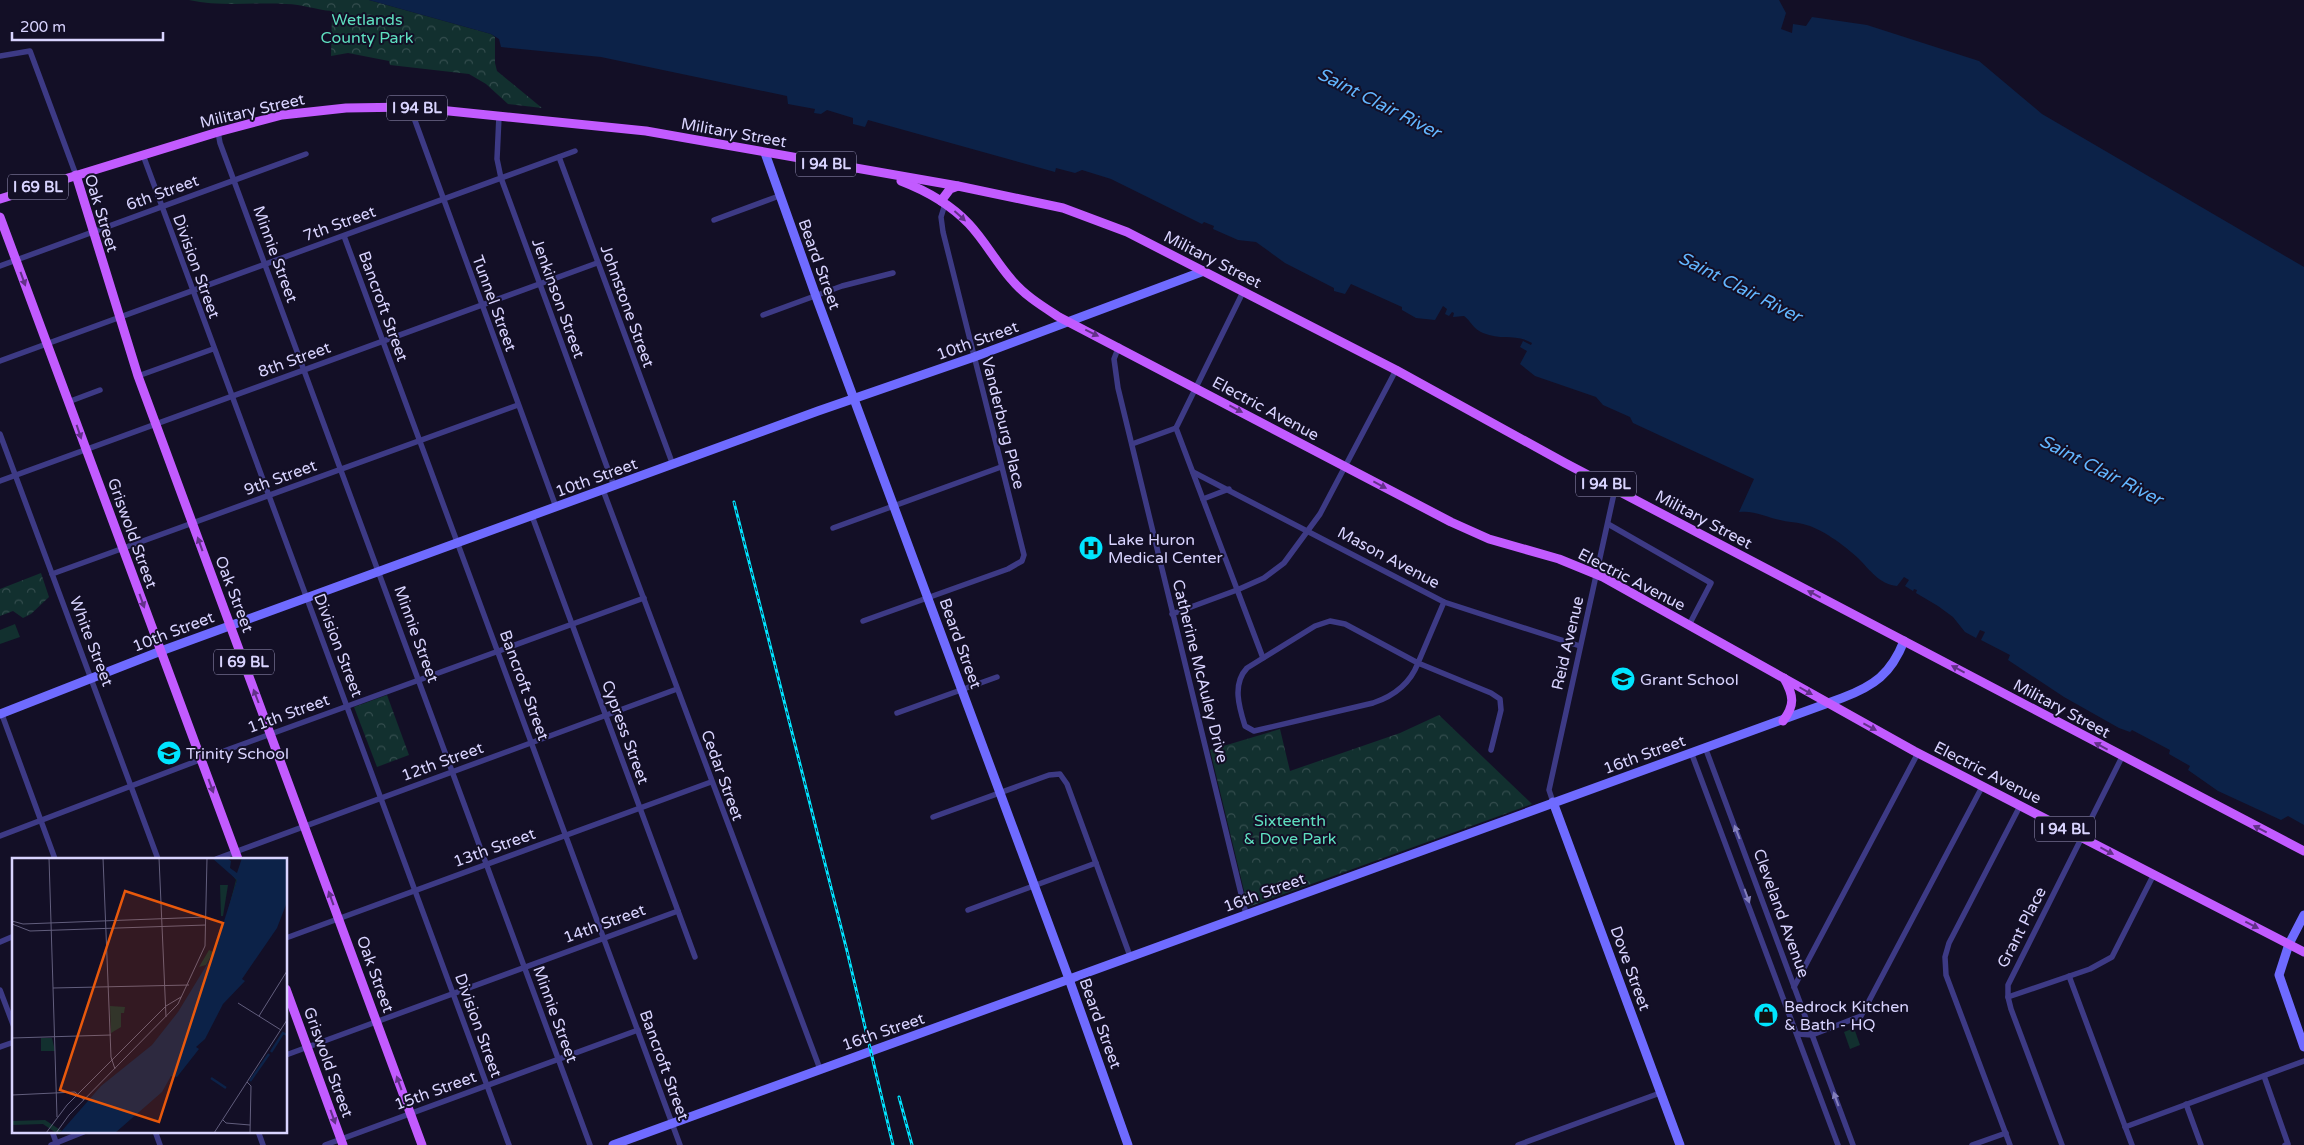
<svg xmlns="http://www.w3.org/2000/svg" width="2304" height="1145" font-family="'Varela Round',sans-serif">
  <defs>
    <pattern id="forest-crowns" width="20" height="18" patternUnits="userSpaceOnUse" patternTransform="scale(1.25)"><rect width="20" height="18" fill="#12302f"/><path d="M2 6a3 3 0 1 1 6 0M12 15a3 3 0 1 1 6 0" fill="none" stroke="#344d4e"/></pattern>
  </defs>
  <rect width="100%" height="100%" fill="#130f26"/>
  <g fill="#12302f">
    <path d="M15,624L20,637L0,644V630Z"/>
    <path d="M1854,1028L1860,1045L1850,1049L1844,1032Z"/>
  </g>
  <g fill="url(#forest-crowns)">
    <path d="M189,0H369L491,34L495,37V63L497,71L542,108L508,104L486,84L469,74L390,65L389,61L348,53L331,56L332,11C316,10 302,4 286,4C253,2 221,7 189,0Z"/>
    <path d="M41,573L49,597L31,614L23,618L13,611L0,616V589Z"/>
    <path d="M387,695L409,755L377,767L354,707Z"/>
    <path d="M1439,715L1532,804L1248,907L1210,750L1280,729L1290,771L1400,733Z"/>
  </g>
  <path fill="#0c2248" d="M369,0H1779L1786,13L1781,29L1792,33L1793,24L1806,26L1812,17L1867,25L1979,61L2042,114L2304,267V825L2288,816L2281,820L2218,791L2188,770L2190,766L2169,754L2170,750L2132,730L2130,732L2119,728L2064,697L2008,660L2010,655L1981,640L1985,632L1980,630L1976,638L1965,632L1953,617L1938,606L1916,593L1917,590L1914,589L1913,591L1905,586L1909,580L1904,577L1897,586C1879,584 1870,570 1858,558C1844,545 1821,528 1803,524C1795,522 1787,522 1780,520C1766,517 1754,510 1739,512L1754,479L1633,423L1630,417L1603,405L1596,397L1535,376L1520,364L1527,351L1520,347L1523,341L1531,345L1532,343C1515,333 1502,341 1483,333C1473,329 1470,320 1464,316L1453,317L1454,313L1452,312L1449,316L1445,314L1447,309L1443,306L1435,320L1416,318L1402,310V307L1351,284L1345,294L1334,291V288L1285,263L1256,242L1238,240L1213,229L1214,226L1204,222L1202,224L1111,179L1082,170L1075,173L1056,168L1055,172L868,120L865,127L853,124V118L827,110L821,114L814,113L815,109L788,104L787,96L601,57L501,47L499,39L491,34Z"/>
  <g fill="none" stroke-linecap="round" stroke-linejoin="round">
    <g stroke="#3d3a85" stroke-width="5.5">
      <path d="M0,56L30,51L76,175"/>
      <path d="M410,107L556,507"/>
      <path d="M499,116L497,159L501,178L614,486"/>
      <path d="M218,132L220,143L590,1145"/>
      <path d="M143,155L509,1145"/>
      <path d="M559,157L673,465"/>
      <path d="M714,220L779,196"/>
      <path d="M344,236L680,1145"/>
      <path d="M0,266L306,154"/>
      <path d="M763,315L842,286L893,273"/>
      <path d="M1119,346L1114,359L1118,388L1246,914"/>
      <path d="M0,361L575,151"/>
      <path d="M138,376L213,349"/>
      <path d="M68,402L100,390"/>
      <path d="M1176,428L1263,658"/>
      <path d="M1176,428L1243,292"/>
      <path d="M0,434L158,859"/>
      <path d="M1132,444L1176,428"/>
      <path d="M1193,472L1444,602L1580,646"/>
      <path d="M0,481L597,263"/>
      <path d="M603,490L820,1069"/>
      <path d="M1203,499L1229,489"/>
      <path d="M532,516L695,957"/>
      <path d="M1608,524L1711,583L1689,625"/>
      <path d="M833,528L1001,467"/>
      <path d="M52,574L518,405"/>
      <path d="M1444,602L1418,663C1410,684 1394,696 1373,703L1254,731L1245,726C1239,707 1232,684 1247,668L1315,626L1330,621L1345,624L1418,663L1491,693L1500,699L1501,710L1491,750"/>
      <path d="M1172,614L1237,590L1264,578L1284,563L1320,514L1396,370"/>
      <path d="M863,621L1008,569L1022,561L1024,555L943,232L941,217L945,204"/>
      <path d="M1,712L55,859"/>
      <path d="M897,713L997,677"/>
      <path d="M1705,747L1853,1145"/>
      <path d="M1691,752L1838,1145"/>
      <path d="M1553,802L1549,790L1615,489"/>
      <path d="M933,817L1049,775L1060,774L1067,784L1130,956"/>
      <path d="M0,836L202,759L644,598"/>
      <path d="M216,859L677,689"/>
      <path d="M968,910L1096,863"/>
      <path d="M286,938L711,782"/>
      <path d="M0,942L14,936"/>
      <path d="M2069,976L2132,1145"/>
      <path d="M1794,987L1918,753"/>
      <path d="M0,990L14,1027"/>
      <path d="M2008,997L2090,969L2112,957L2153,876"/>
      <path d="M1798,1034L1812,1035L1861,1016L1982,787"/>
      <path d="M0,1047L14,1042"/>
      <path d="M286,1055L678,911"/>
      <path d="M2264,1076L2288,1144L2285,1145"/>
      <path d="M2186,1104L2201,1145"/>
      <path d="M2125,1127L2304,1061"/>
      <path d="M52,1131L57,1145"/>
      <path d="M155,1131L160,1145"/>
      <path d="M258,1131L263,1145"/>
      <path d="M51,1145L86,1131"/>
      <path d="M325,1145L638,1030"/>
      <path d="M1518,1145L1660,1093"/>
      <path d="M1972,1145L2006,1133"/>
      <path d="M2010,1145L1946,975L1945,957L1949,943L2020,806"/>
      <path d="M2062,1145L2011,1009L2008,997V985L2122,757"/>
    </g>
    <g stroke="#6f6bff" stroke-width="9">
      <path d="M765,153L818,302L1069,979L1128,1145"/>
      <path d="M0,714L161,651L818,411L974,357L1204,271"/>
      <path d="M1553,802L1680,1145"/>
      <path d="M2304,915L2289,944L2279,975L2304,1047"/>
      <path d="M613,1145L1842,698C1874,686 1891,674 1904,641"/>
    </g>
    <g stroke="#c25bff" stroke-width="9">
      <path d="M76,175L138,376L422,1145"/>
      <path d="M901,181C927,191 950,204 969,224C985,241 996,262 1011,279C1024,295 1042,306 1059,317L1451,522L1489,539L1559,559L1603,577L1914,751L2304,952"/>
      <path d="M0,199L218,132L282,115L346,108L410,107L646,131L958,186L1063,208L1127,232L1396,370L1565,463L2304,851"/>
      <path d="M941,201L950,189L958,186"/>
      <path d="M0,217L238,859"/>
      <path d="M1783,721C1795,705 1794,696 1784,678"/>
      <path d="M286,989L343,1145"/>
    </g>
    <defs>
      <g id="rail">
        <path d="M734,502L847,951L893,1145"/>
        <path d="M899,1097L912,1145"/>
      </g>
    </defs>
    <use href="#rail" stroke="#00e5ff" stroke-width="3"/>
    <use href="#rail" stroke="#130f26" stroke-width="1" stroke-dasharray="4" stroke-linecap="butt"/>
  </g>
  <defs><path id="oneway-solid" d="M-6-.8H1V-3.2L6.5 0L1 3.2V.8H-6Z" transform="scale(1.25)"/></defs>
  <g fill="#623188">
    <use href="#oneway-solid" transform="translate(960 216) rotate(42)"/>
    <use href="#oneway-solid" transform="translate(23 279) rotate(70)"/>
    <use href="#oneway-solid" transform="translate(1092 333) rotate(26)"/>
    <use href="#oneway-solid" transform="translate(1236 409) rotate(28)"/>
    <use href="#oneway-solid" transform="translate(79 432) rotate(71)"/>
    <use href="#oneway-solid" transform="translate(1380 485) rotate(28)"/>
    <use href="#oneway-solid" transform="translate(200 544) rotate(-110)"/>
    <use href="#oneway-solid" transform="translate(1814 594) rotate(-152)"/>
    <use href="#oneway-solid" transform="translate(142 601) rotate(70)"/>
    <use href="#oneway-solid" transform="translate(1958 669) rotate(-152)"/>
    <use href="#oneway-solid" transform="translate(1806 691) rotate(30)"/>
    <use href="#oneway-solid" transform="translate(256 696) rotate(-111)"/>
    <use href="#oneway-solid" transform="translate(1870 727) rotate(28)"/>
    <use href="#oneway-solid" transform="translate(2101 746) rotate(-152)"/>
    <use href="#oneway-solid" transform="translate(211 786) rotate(70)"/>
    <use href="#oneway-solid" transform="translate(2260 829) rotate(-153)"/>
    <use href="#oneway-solid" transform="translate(2107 851) rotate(28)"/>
    <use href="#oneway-solid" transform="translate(331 898) rotate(-110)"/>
    <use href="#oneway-solid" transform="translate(2252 925) rotate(27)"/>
    <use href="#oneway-solid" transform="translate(399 1083) rotate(-110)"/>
    <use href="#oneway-solid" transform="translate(333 1117) rotate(70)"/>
  </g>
  <g fill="#837fbc">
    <use href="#oneway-solid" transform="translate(1737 832) rotate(-111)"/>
    <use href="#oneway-solid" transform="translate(1747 896) rotate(70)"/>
    <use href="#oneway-solid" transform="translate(1836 1099) rotate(-110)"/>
  </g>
  <defs>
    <symbol id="hospital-disc" viewBox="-11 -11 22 22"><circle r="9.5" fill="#00e5ff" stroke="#130f26"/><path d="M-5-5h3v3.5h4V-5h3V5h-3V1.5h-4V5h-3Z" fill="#111"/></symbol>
    <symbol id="school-disc" viewBox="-11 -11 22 22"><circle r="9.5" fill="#00e5ff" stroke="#130f26"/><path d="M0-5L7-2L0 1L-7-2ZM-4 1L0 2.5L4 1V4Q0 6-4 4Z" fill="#111"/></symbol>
    <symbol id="shop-disc" viewBox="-11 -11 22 22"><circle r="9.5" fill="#00e5ff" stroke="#130f26"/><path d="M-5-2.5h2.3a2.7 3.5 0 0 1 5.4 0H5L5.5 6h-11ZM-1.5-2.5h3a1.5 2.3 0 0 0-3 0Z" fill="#111"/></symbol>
  </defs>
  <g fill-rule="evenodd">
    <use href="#hospital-disc" x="1077" y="534" width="28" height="28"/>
    <use href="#school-disc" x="1609" y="665" width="28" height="28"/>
    <use href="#school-disc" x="155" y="739" width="28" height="28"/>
    <use href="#shop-disc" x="1752" y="1001" width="28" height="28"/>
  </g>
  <g text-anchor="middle" stroke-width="4" stroke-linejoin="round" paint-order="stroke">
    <g fill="#130f26" stroke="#9e99be" stroke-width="1">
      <rect x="387" y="95.5" width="60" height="25" rx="4"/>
      <rect x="796" y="151.5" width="60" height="25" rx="4"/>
      <rect x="8" y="174.5" width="60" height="25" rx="4"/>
      <rect x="1576" y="471.5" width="60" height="25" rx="4"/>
      <rect x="214" y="649.5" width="60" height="25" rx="4"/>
      <rect x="2035" y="816.5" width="60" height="25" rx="4"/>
    </g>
    <g font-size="15" font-weight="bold" fill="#d9d4ff">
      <text x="417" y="113">I 94 BL</text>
      <text x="826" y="169">I 94 BL</text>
      <text x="38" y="192">I 69 BL</text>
      <text x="1606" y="489">I 94 BL</text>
      <text x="244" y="667">I 69 BL</text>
      <text x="2065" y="834">I 94 BL</text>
    </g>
    <g font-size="16" fill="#5fe0c0" stroke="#130f26">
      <text x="367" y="25">Wetlands<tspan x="367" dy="18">County Park</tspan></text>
      <text x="1290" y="826">Sixteenth<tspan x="1290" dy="18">&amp; Dove Park</tspan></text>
    </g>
    <g font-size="16" fill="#d9d4ff" stroke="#130f26">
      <text transform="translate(252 110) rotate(-13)" y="6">Military Street</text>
      <text transform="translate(734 132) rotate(10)" y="6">Military Street</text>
      <text transform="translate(162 192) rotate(-20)" y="6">6th Street</text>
      <text transform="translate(102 213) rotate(73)" y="6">Oak Street</text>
      <text transform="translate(339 223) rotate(-20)" y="6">7th Street</text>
      <text transform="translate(276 254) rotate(70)" y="6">Minnie Street</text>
      <text transform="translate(1213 259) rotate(27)" y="6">Military Street</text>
      <text transform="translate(820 264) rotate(70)" y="6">Beard Street</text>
      <text transform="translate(197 266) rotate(70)" y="6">Division Street</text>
      <text transform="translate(559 298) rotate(70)" y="6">Jenkinson Street</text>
      <text transform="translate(495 303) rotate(70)" y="6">Tunnel Street</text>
      <text transform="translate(384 306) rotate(70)" y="6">Bancroft Street</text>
      <text transform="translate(628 306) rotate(70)" y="6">Johnstone Street</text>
      <text transform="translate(977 340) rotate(-20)" y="6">10th Street</text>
      <text transform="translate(294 359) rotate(-20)" y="6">8th Street</text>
      <text transform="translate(1266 408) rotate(28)" y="6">Electric Avenue</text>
      <text transform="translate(1004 423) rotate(76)" y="6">Vanderburg Place</text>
      <text transform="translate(280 477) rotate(-20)" y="6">9th Street</text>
      <text transform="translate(596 477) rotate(-20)" y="6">10th Street</text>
      <text transform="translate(1704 519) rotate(28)" y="6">Military Street</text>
      <text transform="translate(133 533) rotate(70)" y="6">Griswold Street</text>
      <text transform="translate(1389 557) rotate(28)" y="6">Mason Avenue</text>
      <text transform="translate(1632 579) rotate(27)" y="6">Electric Avenue</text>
      <text transform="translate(235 594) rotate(69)" y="6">Oak Street</text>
      <text transform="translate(173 631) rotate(-21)" y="6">10th Street</text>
      <text transform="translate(417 634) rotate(70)" y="6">Minnie Street</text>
      <text transform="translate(92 641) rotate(69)" y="6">White Street</text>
      <text transform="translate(961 643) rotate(70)" y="6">Beard Street</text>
      <text transform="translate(1567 643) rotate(-77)" y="6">Reid Avenue</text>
      <text transform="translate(339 645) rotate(69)" y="6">Division Street</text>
      <text transform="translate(1201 671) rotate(76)" y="6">Catherine McAuley Drive</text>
      <text transform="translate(525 685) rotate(70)" y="6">Bancroft Street</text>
      <text transform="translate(2062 708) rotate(28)" y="6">Military Street</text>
      <text transform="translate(288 713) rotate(-20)" y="6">11th Street</text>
      <text transform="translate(626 732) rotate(70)" y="6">Cypress Street</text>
      <text transform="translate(1644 754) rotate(-20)" y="6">16th Street</text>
      <text transform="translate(442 761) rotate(-20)" y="6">12th Street</text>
      <text transform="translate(1988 772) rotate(27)" y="6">Electric Avenue</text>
      <text transform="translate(723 775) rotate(70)" y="6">Cedar Street</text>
      <text transform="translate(494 847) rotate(-20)" y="6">13th Street</text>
      <text transform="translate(1264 892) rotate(-20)" y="6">16th Street</text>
      <text transform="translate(1782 913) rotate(70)" y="6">Cleveland Avenue</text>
      <text transform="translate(604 923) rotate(-20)" y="6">14th Street</text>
      <text transform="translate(2021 927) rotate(-63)" y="6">Grant Place</text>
      <text transform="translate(1631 968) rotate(70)" y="6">Dove Street</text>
      <text transform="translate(376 974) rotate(70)" y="6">Oak Street</text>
      <text transform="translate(556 1014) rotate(70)" y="6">Minnie Street</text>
      <text transform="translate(1101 1023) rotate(70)" y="6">Beard Street</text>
      <text transform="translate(479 1025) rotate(70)" y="6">Division Street</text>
      <text transform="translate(883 1031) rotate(-19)" y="6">16th Street</text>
      <text transform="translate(329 1062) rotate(70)" y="6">Griswold Street</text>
      <text transform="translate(665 1065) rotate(70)" y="6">Bancroft Street</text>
      <text transform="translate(435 1090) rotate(-20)" y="6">15th Street</text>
    </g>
    <g font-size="16" fill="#d9d4ff" stroke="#130f26" text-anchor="start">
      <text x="1108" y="545">Lake Huron<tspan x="1108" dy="18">Medical Center</tspan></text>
      <text x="1640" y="685">Grant School</text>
      <text x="186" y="759">Trinity School</text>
      <text x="1784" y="1012">Bedrock Kitchen<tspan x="1784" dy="18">&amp; Bath - HQ</tspan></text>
    </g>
    <g font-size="18" font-style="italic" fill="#62b6ff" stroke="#130f26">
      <text transform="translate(1379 103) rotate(27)" y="6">Saint Clair River</text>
      <text transform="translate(1740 287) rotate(27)" y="6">Saint Clair River</text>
      <text transform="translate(2101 470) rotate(27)" y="6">Saint Clair River</text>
    </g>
  </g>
  <g transform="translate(12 858)">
    <rect width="275" height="275" fill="#130f26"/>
    <path d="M208,27H216L211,58H209Z" fill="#12302f"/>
    <path d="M218,14L224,19L225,22L211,76L194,107L187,109L197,92L201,94L212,68L224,22ZM98,148L113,149L112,155H109V169L99,175ZM29,180H40L43,193H29ZM33,262L50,273L44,275L31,266L0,267V263Z" fill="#12302f"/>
    <path d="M200,0L216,1L219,3L218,10L225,15L230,0H275V44L265,70L230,121L233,123L211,146L193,181L184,189L187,191L165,219L159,218L150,234L103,275H48L89,228L140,187L166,154L202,95L225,22Z" fill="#0c2248"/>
    <path fill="none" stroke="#0c2248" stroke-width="2.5" d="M259,194L271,175L275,177M199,220L214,230M238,223L257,196"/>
    <path fill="none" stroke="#625e7d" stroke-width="1" d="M37,0L45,259M91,0L99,199L103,211M147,0L154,159M0,63L11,66L194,59M0,66L18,73L194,67M41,130L177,127M226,145L269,172M247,158L275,113M0,180L99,177M235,224L239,228L238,275M0,237L63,234L72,242M211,262L214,265L238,267M34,275L55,247L154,148L169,139M44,275L57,257L166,146L193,88L195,0M202,275L275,162"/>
    <path fill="#e8590c" fill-opacity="0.15" stroke="#e8590c" stroke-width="2.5" d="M113,33L211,65L147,264L48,232Z"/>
    <rect width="275" height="275" fill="none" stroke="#d9d4ff" stroke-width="2.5"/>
  </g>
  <path d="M12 32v8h151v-8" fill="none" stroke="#d9d4ff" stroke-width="2.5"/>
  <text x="20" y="32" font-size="15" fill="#d9d4ff" stroke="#130f26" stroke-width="4" paint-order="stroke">200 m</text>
</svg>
